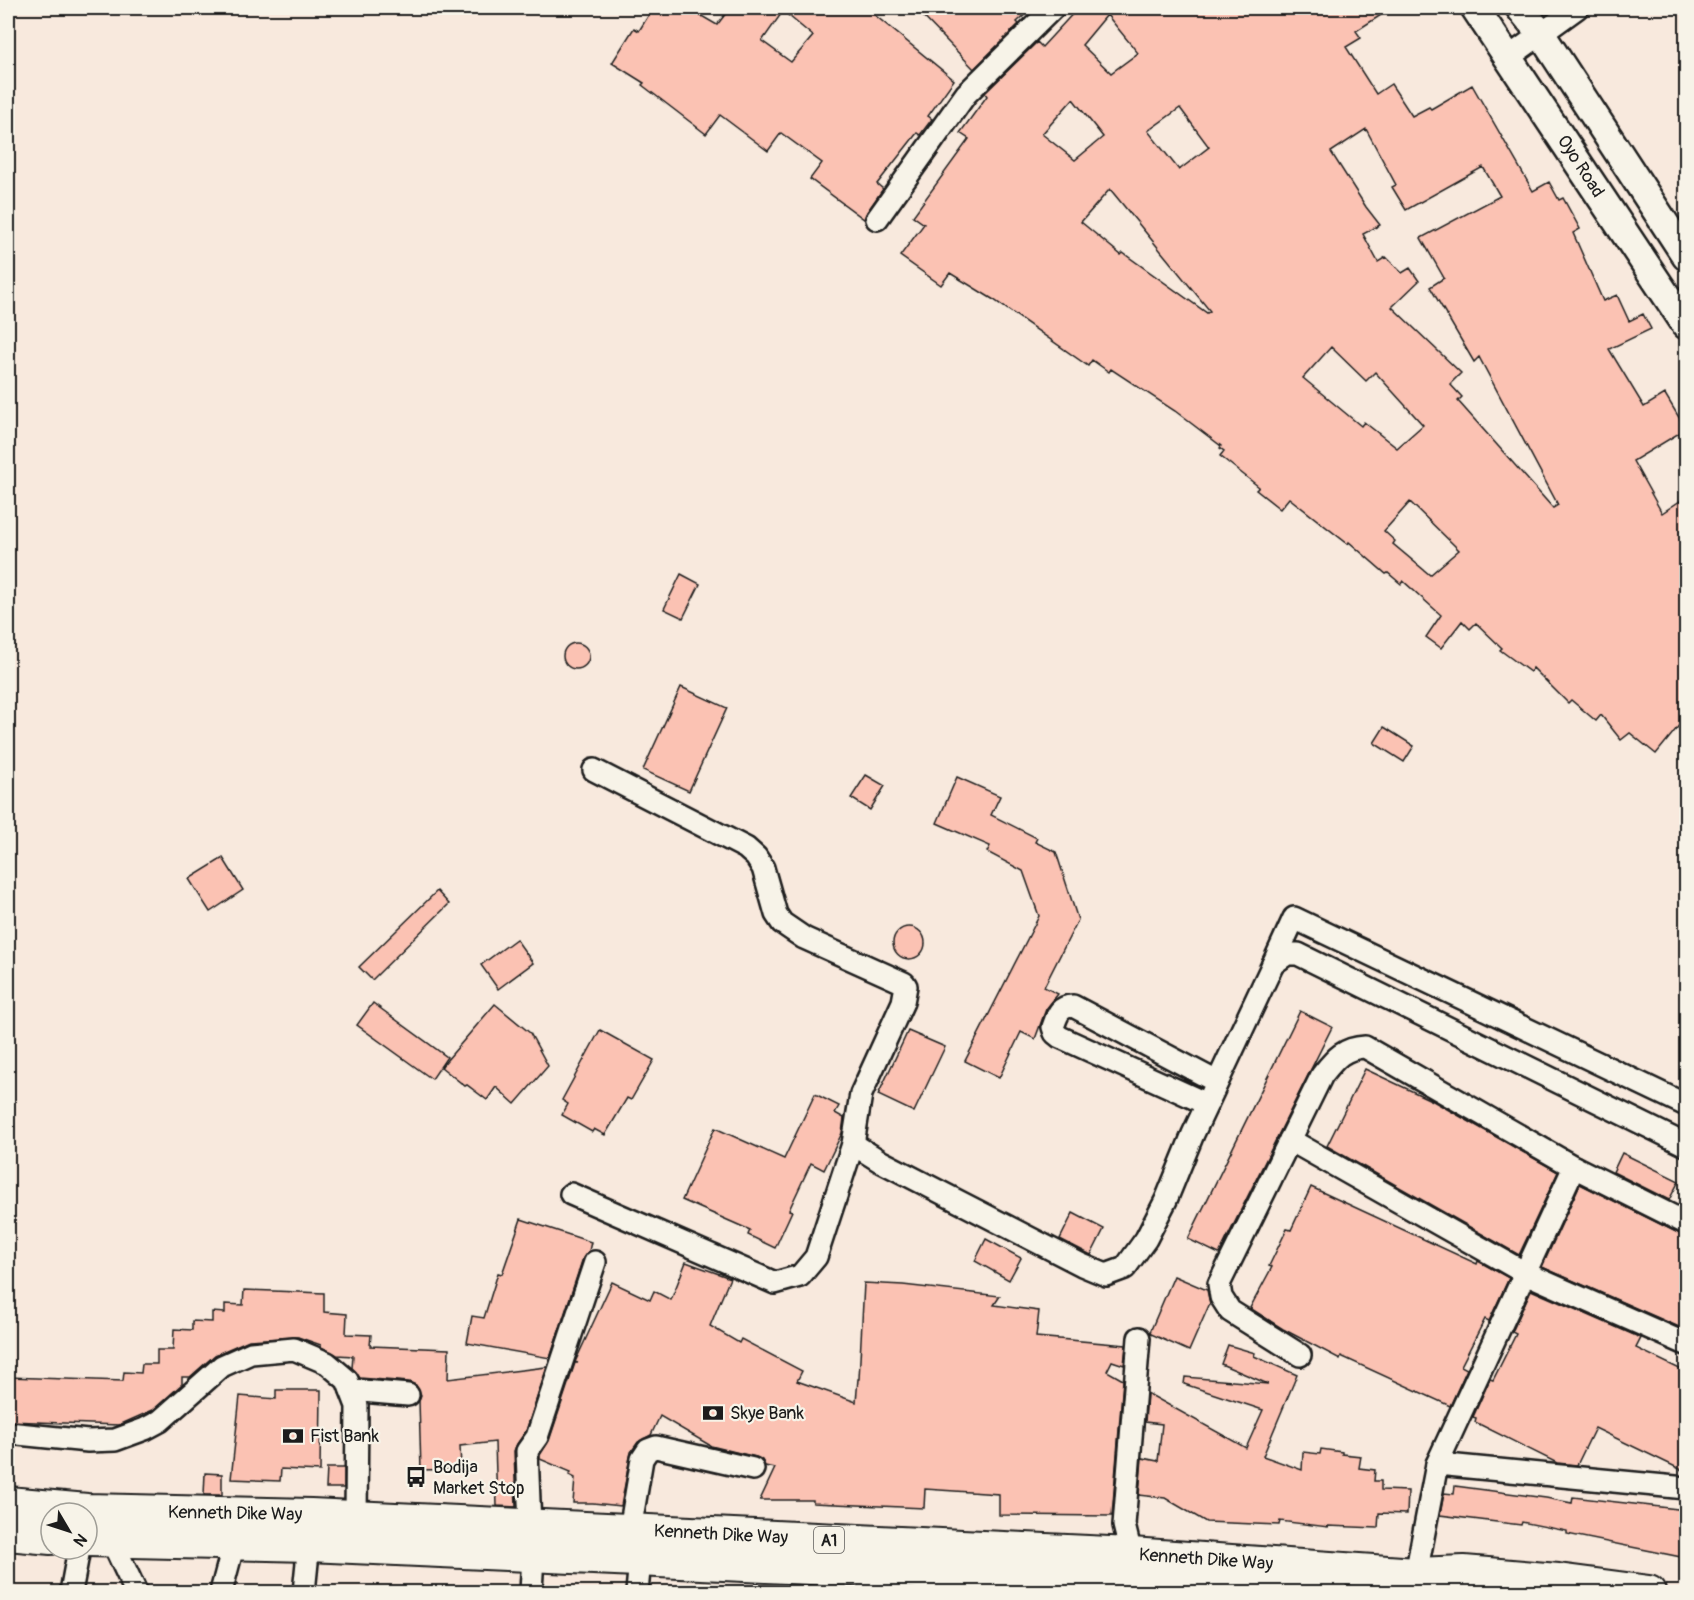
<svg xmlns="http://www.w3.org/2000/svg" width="1694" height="1600" font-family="Pangolin,sans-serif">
  <rect width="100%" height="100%" fill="#f8e9dd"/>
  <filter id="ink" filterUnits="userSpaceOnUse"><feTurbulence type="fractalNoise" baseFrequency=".0167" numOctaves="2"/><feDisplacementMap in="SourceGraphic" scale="12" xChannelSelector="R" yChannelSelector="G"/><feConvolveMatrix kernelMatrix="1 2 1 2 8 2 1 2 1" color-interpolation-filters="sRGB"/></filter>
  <g filter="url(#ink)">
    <g fill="#fbc2b3" stroke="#1c1c1c" stroke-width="1.5" fill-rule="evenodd">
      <path d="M653,8H688L717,25L730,8H866L954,80L928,116L932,119L920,135L917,133L877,184L883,189L867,212L864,219L810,179L822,163L781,133L768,151L720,115L706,134L642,85L644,83L612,63L634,28L639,31ZM783,11L813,36L791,62L762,41Z"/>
      <path d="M915,8H1032L1017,22L1019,24L974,69Z"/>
      <path d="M1078,8H1392L1356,31L1361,38L1346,47L1376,94L1391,84L1412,116L1429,107L1431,109L1472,85L1533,191L1549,182L1559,200L1563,198L1580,229L1573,233L1603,301L1617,295L1629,321L1643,314L1651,329L1609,349L1644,407L1665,394L1686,429L1633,461L1662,513L1686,497V717L1656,754L1630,733L1621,740L1601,715L1596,721L1571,700L1568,703L1533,668L1530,672L1500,650L1502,648L1476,623L1470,629L1462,621L1441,648L1426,637L1441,615L1403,581L1401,584L1388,573L1386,574L1349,542L1348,544L1289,498L1280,509L1256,490L1259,487L1220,456L1224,451L1220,448L1221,446L1175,411L1111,369L1109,372L1092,360L1088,366L994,300L950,273L941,285L900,256L924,224L913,216L969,139L960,133L987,96L985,93L1037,42L1042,47ZM1107,15L1138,53L1111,73L1082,45ZM1073,99L1103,137L1075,160L1042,134ZM1180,108L1209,147L1179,170L1148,131ZM1366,129L1396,185L1392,187L1406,210L1483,167L1500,196L1421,238L1444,278L1430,287L1474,362L1479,357L1558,505L1553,508L1458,401L1462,397L1450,384L1461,373L1392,307L1419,281L1410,268L1402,273L1386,257L1378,262L1363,234L1380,225L1366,207L1331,152ZM1110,189L1210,311L1207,313L1123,253L1121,255L1081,222ZM1331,347L1366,381L1375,372L1423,425L1397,448L1364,422L1361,426L1303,378ZM1410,502L1459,550L1430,575L1393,544L1395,541L1384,531Z"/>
      <path d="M681,574L700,584L683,618L664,609Z"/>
      <circle cx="576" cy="656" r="13"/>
      <path d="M681,687L727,708L689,791L643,770Z"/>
      <path d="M1384,727L1414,746L1404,762L1374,743Z"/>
      <path d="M866,775L885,786L870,810L851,798Z"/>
      <path d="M957,777L1000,796L991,815L1037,838L1035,842L1056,852L1078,920L1044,987L1058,994L1046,1009L1035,1039L1021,1032L999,1078L965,1061L1039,916L1023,871L987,852L990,846L937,823Z"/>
      <path d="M223,858L243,890L210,912L189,879Z"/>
      <path d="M437,891L449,904L372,980L359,967Z"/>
      <circle cx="909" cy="943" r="16"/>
      <path d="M516,939L533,963L498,989L481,965Z"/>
      <path d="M373,1003L447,1057L432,1079L357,1025Z"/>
      <path d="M495,1004L530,1033L548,1066L515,1104L496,1087L487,1100L467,1085L465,1086L441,1067Z"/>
      <path d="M1300,1011L1332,1027L1219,1254L1188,1239Z"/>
      <path d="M600,1030L654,1060L631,1100L627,1098L605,1135L594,1129L592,1132L562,1115L568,1104L562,1100Z"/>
      <path d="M908,1031L945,1047L914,1112L878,1095Z"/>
      <path d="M1365,1069L1433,1101L1558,1172L1519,1255L1327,1146Z"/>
      <path d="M815,1094L839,1106L835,1113L844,1118L842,1133L824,1170L811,1163L789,1210L792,1211L775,1248L748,1235L750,1230L682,1200L715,1128L784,1159Z"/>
      <path d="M1622,1153L1679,1181L1669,1200L1613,1172Z"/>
      <path d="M1580,1184L1680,1234L1686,1236V1330L1542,1267Z"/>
      <path d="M1311,1187L1477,1264L1478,1261L1509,1278L1489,1321L1485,1319L1461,1366L1467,1369L1450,1406L1341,1356L1340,1359L1283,1329L1250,1308L1272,1267L1269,1266L1287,1229L1291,1230Z"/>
      <path d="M1073,1213L1104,1229L1091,1255L1060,1239Z"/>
      <path d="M521,1219L591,1242L589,1251L583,1258L550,1358L467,1343L472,1316L484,1318L498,1273L502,1274Z"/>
      <path d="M986,1239L1021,1258L1009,1280L975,1261Z"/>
      <path d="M686,1262L730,1278L710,1326L739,1343L741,1339L802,1371L797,1381L856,1402L858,1379H859L864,1283L903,1285L1000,1296L994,1305L1039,1311L1036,1337L1126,1345L1124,1365L1112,1361L1107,1371L1123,1380L1112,1516L999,1515V1494L925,1489L924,1508L813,1503V1500H760L775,1468L765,1466L762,1460L756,1457L711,1446L660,1416L651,1435L638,1442L631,1452L621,1506L593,1503H573L575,1478L569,1475L571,1472L540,1459V1455L549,1441L575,1363H578L575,1362L576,1360L612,1282L650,1300L654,1291L671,1300Z"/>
      <path d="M1174,1276L1207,1290L1210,1303L1189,1351L1151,1334L1150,1332Z"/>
      <path d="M244,1290L324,1293V1312L347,1314L346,1334L371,1335L370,1346L449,1349L448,1379L547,1367L526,1431L517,1444L514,1451L516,1507L497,1506L495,1442L460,1446L461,1469L421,1470L419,1401L421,1396L416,1385L409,1382L360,1378L352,1368L353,1356L337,1355L321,1347V1345L298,1337L249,1340L215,1355L190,1377H182V1384L153,1410L119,1425L8,1421V1377L123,1381L124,1372L141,1373L142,1364H157V1350H173L174,1329L192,1330V1321L212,1322V1312L225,1313V1304L243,1305Z"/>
      <path d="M1531,1290L1641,1338L1636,1348L1686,1372V1472L1595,1428L1577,1465L1557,1463L1475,1422L1476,1418L1473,1417L1490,1379L1493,1380L1516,1334L1512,1332Z"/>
      <path d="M1228,1345L1255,1353L1254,1356L1297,1375L1263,1456L1302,1470L1303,1452L1320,1454L1321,1449L1342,1452V1454L1361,1456L1359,1468L1375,1470L1374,1481H1381V1490L1408,1491L1407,1514L1379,1513L1378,1528L1328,1526V1527L1280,1521L1279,1525L1206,1522L1165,1498L1139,1495L1142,1458L1158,1461L1162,1424L1145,1422L1147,1393L1246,1448L1263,1410L1184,1384L1185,1377L1268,1384L1221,1364Z"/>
      <path d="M276,1390H321L320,1471L281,1469L280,1481L231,1479L240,1396L276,1399Z"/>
      <path d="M327,1468H344V1488H326Z"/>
      <path d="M205,1473L222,1474V1495H204Z"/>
      <path d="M1455,1486L1546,1498L1572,1503L1573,1497L1686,1510V1558L1567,1534V1531L1522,1522L1521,1525L1440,1515L1444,1493L1454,1494Z"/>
    </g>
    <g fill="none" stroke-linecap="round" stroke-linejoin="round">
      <defs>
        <g id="minor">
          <path d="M1509,57L1577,8"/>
          <path d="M877,219L966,94L1053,8"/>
          <path d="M594,770L746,848L756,857L763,868L776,914L782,923L804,938L904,983L906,986L903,1002L861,1094L853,1144"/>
          <path d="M1273,964L1294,918L1686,1105"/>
          <path d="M1207,1104L1060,1037L1055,1033L1053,1027C1057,1016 1059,1006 1073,1006L1217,1082"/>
          <path d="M1290,1140L1525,1273L1686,1344"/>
          <path d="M571,1194L775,1283L800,1276L816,1257L853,1144L880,1161L1082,1265L1106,1275L1125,1268L1146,1239L1166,1200L1193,1134L1273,964L1287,954H1298L1686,1145"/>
          <path d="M1300,1355L1230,1311L1221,1297L1219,1284L1322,1075C1335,1059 1343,1048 1365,1047L1574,1167"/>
          <path d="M351,1390L408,1395"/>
          <path d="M8,1433L88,1441L115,1440L145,1429L160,1421L222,1366L251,1353L294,1349L327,1363L347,1380L357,1406L356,1517"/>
          <path d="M1437,1464L1686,1488"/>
          <path d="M530,1526L527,1451L537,1437L595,1262"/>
          <path d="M630,1530L642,1459L648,1450L656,1447L753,1469"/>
          <path d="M112,1541L136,1592"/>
          <path d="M1131,1554L1124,1525L1139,1338"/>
          <path d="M1416,1574L1437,1464L1574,1167L1686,1223"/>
          <path d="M71,1592L79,1549"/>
          <path d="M221,1592L234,1543"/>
          <path d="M304,1592L310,1533"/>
          <path d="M531,1592L533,1555"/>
          <path d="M637,1592L640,1560"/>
        </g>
        <g id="major">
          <path d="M1475,8L1686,325"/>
          <path d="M1520,8L1541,34L1686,256"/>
        </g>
        <g id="highway">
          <path d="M8,1503L87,1510L311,1515L1131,1554L1416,1574L1464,1572L1558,1580L1649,1592"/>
          <path d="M8,1534L51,1538"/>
          <path d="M87,1540L309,1545L1331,1592"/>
        </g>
      </defs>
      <use href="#minor" stroke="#1c1c1c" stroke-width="26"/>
      <use href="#major" stroke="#1c1c1c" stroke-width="32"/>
      <use href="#highway" stroke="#1c1c1c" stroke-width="36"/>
      <use href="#minor" stroke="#f7f3e8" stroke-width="21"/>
      <use href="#major" stroke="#f7f3e8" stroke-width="27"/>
      <use href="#highway" stroke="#f7f3e8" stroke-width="32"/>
    </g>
  </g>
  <defs>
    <symbol id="bank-bare" viewBox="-9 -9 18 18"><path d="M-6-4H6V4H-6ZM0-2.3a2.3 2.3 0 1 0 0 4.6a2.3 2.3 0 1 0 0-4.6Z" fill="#1c1c1c" stroke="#f7f3e8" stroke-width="2.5" paint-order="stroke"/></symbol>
    <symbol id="bus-bare" viewBox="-9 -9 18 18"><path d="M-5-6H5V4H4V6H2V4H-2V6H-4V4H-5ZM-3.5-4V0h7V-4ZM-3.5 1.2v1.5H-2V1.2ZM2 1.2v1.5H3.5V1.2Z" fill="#1c1c1c" stroke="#f7f3e8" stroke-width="2.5" paint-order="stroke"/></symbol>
  </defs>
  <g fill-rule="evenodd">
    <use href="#bank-bare" x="698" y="1398" width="30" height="30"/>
    <use href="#bank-bare" x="278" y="1421" width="30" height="30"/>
    <use href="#bus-bare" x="401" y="1462" width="30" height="30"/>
  </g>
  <g text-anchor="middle" stroke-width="4.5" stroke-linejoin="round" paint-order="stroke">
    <rect fill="#f7f3e8" stroke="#5e5c59" stroke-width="1.5" x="814" y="1527" width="30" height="26" rx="4.5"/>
    <g font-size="16" font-weight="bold" fill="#1c1c1c">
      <text x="829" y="1546">A1</text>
    </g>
    <g font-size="18" fill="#1c1c1c" stroke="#f7f3e8">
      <text transform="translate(1581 166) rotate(57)" y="6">Oyo Road</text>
      <text transform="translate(235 1513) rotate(1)" y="6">Kenneth Dike Way</text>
      <text transform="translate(721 1534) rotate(3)" y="6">Kenneth Dike Way</text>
      <text transform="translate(1206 1559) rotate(4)" y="6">Kenneth Dike Way</text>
    </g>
    <g font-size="18" fill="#1c1c1c" stroke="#f7f3e8" text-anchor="start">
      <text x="730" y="1419">Skye Bank</text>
      <text x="310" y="1442">Fist Bank</text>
      <text x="433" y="1473">Bodija<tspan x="433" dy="21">Market Stop</tspan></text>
    </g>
  </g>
  <rect width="1694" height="1600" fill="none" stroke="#f7f3e8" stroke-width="30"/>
  <rect x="15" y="15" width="1664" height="1570" fill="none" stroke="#1c1c1c" stroke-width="2" filter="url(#ink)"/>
  <g transform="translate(69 1531) rotate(129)"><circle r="28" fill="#f7f3e8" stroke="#9f9d96" stroke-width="1.5"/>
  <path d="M0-4.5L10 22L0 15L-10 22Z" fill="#1c1c1c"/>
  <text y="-9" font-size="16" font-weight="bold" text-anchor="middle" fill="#1c1c1c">N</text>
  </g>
</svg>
